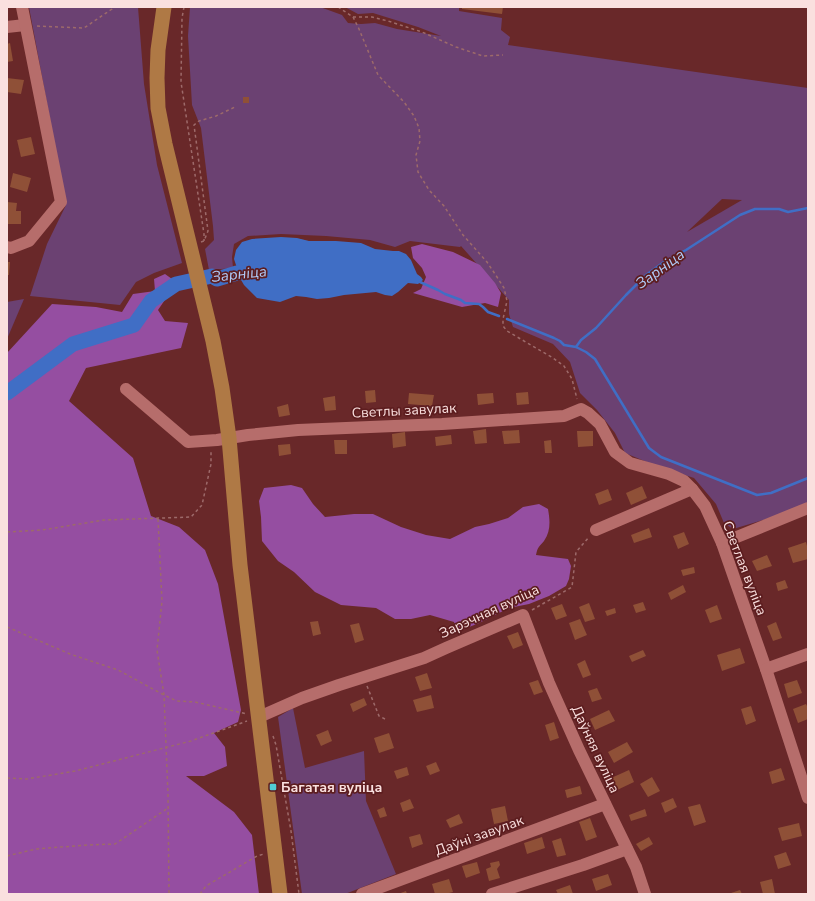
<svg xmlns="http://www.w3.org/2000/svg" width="815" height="901" font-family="'Nunito Sans',sans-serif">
  <rect width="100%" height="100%" fill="#692829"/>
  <g fill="#6b4172" fill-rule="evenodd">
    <path d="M29,7H138L144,84L157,165L182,263L154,273L136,282L120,305L30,296L47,244L66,205Z"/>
    <path d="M190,7H320L342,15L348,23L361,24L375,23L397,29L441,36L418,27L373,13L358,14L345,7H459V11L502,18L501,30L510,37L508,45L808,88V503L770,518L733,529L724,523L716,504L694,478L654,465L625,453L615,433L597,410L580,393L570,362L553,344L513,327L509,314V300L461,246L460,247L410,241L395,247L370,240L326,236L281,234L248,236L234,244L232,257L233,268L209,270L205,249L214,240L213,226L201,128L192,105L188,36ZM722,199L742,200L687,232Z"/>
    <path d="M24,299L7,339V302Z"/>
    <path d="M293,708L305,768L364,751L366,801L396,874L345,894H302L278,717Z"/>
  </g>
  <g fill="#954ea1">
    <path d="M422,244L453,252L480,265L495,283L501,293L498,307L485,303L462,307L413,293L421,289L426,277L422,268L413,258L411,247Z"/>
    <path d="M165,274L172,279L171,291L158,310L165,321L188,323L181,348L86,368L69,401L133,458L151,516L179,527L205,550L218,584L241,710L238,722L214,733L225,747L227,766L204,776H186L234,812L252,835L259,894H7V353L52,304L96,307L122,312L133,294L155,291L154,279Z"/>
    <path d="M291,485L302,488L313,504L325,517L354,514H373L401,527L426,535L450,539L475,527L489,524L508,518L523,507L539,504L548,509C550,520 551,531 544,541C539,547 538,546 536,555L568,559L571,566L569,579L566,586L549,596L529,604L509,608L479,623L457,632L454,622L430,615L411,619H395L376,608L341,605L315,592L294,572L278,561L262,541L261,517L259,501L264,488Z"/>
  </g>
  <path fill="#406ec5" d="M281,237L297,238L309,241H336L361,243L375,249L393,251H399L406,254L411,260L417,274L421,277L423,280L418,284L408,283L398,292L392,296L385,295L376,292L344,295L329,298L317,299L306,297L296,296L280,302L257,298L244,285L237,273V268L234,259L236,250L242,242L252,239Z"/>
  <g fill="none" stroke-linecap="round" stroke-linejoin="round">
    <g stroke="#406ec5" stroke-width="2.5">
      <path d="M420,282L438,290L445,294L461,300L465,303L479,304L483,307L488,312L499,316"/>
      <path d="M507,319L554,338L560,341L564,345L576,347L581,340L596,328L626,295L646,275L664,262L686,250L740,215L755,209H779L788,212L808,208"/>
      <path d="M576,347L586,352L595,359L649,448L661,457L757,495L771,493L808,478"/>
    </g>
    <path stroke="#406ec5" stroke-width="15" d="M7,393L73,344L134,325L151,301L176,284L212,276L217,279L237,273L257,272"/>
  </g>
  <g fill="#8f5037">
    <path d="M462,7H503L502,14L462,9Z"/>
    <path d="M10,43L13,61L7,62V44Z"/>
    <path d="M7,78L24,80L21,94L7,92Z"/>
    <rect x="243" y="97" width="6" height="6"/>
    <path d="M31,137L35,154L21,157L17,140Z"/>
    <path d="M13,173L31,178L27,192L10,187Z"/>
    <path d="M7,202L17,203L16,211H21V224H7Z"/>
    <path d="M7,262H10L9,275H7Z"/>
    <path d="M375,390L376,402L366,403L365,391Z"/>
    <path d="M528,392L529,404L517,405L516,393Z"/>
    <path d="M409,393L434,395L432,406L408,404Z"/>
    <path d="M493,393L494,403L478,405L477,394Z"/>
    <path d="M335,396L336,410L325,411L323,398Z"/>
    <path d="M288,404L290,415L279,417L277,407Z"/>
    <path d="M486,429L487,443L475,444L473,431Z"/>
    <path d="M519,430L520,443L504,444L502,431Z"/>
    <path d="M577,431H593V446L578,447Z"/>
    <path d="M405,432L406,446L393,448L392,434Z"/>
    <path d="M451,435L452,444L436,446L435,437Z"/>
    <path d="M334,440H347V454H335Z"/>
    <path d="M551,440L552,453H545L544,441Z"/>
    <path d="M290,444L291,454L279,456L278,445Z"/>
    <path d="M642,486L647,498L631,505L626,493Z"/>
    <path d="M608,489L612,500L599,505L595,494Z"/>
    <path d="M649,528L652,537L634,543L631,535Z"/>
    <path d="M684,532L689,544L678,549L673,536Z"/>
    <path d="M806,542L808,550V559L793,563L788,548Z"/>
    <path d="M767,555L772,566L757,571L752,561Z"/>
    <path d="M694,567L695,573L683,576L681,570Z"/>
    <path d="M785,580L788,588L778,591L776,583Z"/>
    <path d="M683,585L686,592L671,600L668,593Z"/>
    <path d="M643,602L646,610L636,613L633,605Z"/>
    <path d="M589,603L595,619L585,622L579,607Z"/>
    <path d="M562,604L567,616L556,620L551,608Z"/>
    <path d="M717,605L722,619L710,623L705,610Z"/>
    <path d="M615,608L616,613L607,616L605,611Z"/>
    <path d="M580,619L587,635L575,640L569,623Z"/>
    <path d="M318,621L321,634L313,636L310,622Z"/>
    <path d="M776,622L782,638L773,641L767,626Z"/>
    <path d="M359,623L364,640L355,643L350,625Z"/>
    <path d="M518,632L523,645L513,649L507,636Z"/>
    <path d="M740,648L745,663L722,671L717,655Z"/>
    <path d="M643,650L646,656L632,662L629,656Z"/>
    <path d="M585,660L591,675L583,678L577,664Z"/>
    <path d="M427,673L432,688L420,691L415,677Z"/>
    <path d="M538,680L543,692L534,695L529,683Z"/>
    <path d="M797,680L802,693L788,698L784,684Z"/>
    <path d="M597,688L602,699L592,702L588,691Z"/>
    <path d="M431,695L434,708L417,712L413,700Z"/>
    <path d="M364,698L367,705L353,712L350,704Z"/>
    <path d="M806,704L808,708V719L798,723L793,709Z"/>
    <path d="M751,706L756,721L746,725L741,709Z"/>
    <path d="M609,710L615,721L595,730L590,719Z"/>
    <path d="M554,722L559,738L550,741L545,725Z"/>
    <path d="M328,730L332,741L321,746L316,735Z"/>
    <path d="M389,733L394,748L379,753L374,738Z"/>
    <path d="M627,742L633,752L614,763L608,752Z"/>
    <path d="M436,762L440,771L430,775L426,766Z"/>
    <path d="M407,767L409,775L397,779L394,771Z"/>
    <path d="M781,768L785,780L772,784L769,772Z"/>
    <path d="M629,770L634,782L615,791L609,779Z"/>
    <path d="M652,777L660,791L648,797L640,784Z"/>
    <path d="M580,786L582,794L567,798L565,790Z"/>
    <path d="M673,798L677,807L665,813L661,803Z"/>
    <path d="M410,799L414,808L403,812L400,803Z"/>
    <path d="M700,804L706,822L694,826L688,807Z"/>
    <path d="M505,806L508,821L494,824L491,809Z"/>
    <path d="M384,807L387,816L380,818L377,810Z"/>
    <path d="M645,809L647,816L631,821L629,815Z"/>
    <path d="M459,814L463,823L450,828L446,820Z"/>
    <path d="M590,818L597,837L586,841L579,822Z"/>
    <path d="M799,823L802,836L782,841L778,828Z"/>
    <path d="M420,834L423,844L412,848L409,837Z"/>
    <path d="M542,837L545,848L527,854L524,843Z"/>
    <path d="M649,837L653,844L641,851L636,844Z"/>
    <path d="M561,838L566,855L557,857L552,841Z"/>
    <path d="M786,852L791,865L778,869L774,856Z"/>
    <path d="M499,861L500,865L497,869L500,878L489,881L486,869L491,867L490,863Z"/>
    <path d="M477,862L480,873L466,878L462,866Z"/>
    <path d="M608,874L612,885L596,891L592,879Z"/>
    <path d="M449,879L453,892L445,894H435L432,884Z"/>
    <path d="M772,879L775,894H763L760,882Z"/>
    <path d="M570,885L573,894H558L556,890Z"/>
    <path d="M740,890L742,894H728Z"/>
    <path d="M406,891L407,894H398Z"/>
  </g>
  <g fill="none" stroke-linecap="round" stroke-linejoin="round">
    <g stroke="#9d6a6a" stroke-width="1.5" stroke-dasharray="3 3" stroke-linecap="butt">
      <path d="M184,7L182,18L181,82L204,234V241"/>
      <path d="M338,7L353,17L359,29L378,75L404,102L414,116L419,128L420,141L416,155L418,172L429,190L444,206L463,235L487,262L497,277L504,288L507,301L503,319V326L507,331L553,358L564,366L572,379L577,399"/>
      <path d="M353,17H372L388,21L422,32L456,47L483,56L503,55"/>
      <path d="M37,26L84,28L112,9V7"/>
      <path d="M201,242L204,241L208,231L194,125L199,121L216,116L235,107"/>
      <path d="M158,519L162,601L157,650L164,695L168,795L169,894"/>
      <path d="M7,532L42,530L104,520L191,517L202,505L211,464V450"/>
      <path d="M532,610L572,587L576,552L589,537"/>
      <path d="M7,627L70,654L118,670L164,695L177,701L195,702L247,714"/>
      <path d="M367,686L379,716L387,720"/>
      <path d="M273,736L276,745L291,831L299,894"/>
      <path d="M7,778L27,779L75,771L191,741L247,721"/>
      <path d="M7,856L36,849L87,845L115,844L168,808"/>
      <path d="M200,894L206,886L257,856L264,854"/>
    </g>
    <g stroke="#b66d6b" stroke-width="12">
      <path d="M7,27L25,25"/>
      <path d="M7,247L11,248L29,241L61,202L22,7"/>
      <path d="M126,389L188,442L217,440L248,435L298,430L442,424L564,416L581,409L588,413L600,424L615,452L630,463L669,474L684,481L692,489L705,506L722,543L766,669L808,798"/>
      <path d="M596,530L692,489"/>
      <path d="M722,543L808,508"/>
      <path d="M766,669L808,654"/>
      <path d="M259,717L302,698L339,685L424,658L446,648L523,615L549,683L579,750L636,867L645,894"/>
      <path d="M362,894L605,804"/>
      <path d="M492,894L583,865L627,849"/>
    </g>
    <path stroke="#af7945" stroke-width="15" d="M164,7L158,50L157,78L158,108L165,144L213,341L222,388L229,438L240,565L280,894"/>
  </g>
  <rect fill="#51ccd4" stroke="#5d1d1f" stroke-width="1.5" x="269" y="783" width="8" height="8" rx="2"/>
  <g text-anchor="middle" stroke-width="3.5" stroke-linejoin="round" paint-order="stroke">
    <g font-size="14" fill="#fae0df" stroke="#5d1d1f">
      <text transform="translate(404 410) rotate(-3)" y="5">Светлы завулак</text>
      <text transform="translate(745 568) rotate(69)" y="5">Светлая вуліца</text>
      <text transform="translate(489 611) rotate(-25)" y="5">Зарэчная вуліца</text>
      <text transform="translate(596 749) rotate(65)" y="5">Даўняя вуліца</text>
      <text transform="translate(479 835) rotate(-20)" y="5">Даўні завулак</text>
    </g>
    <g font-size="14" font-weight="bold" fill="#fae0df" stroke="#5d1d1f" text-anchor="start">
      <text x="281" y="792">Багатая вуліца</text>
    </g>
    <g font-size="15" font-style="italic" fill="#afc9f6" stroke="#5d1d1f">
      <text transform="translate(660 269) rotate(-36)" y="5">Зарніца</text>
      <text transform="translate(239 274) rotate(-6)" y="5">Зарніца</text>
    </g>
  </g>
  <rect width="815" height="901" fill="none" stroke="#fae0df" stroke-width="16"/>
</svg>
